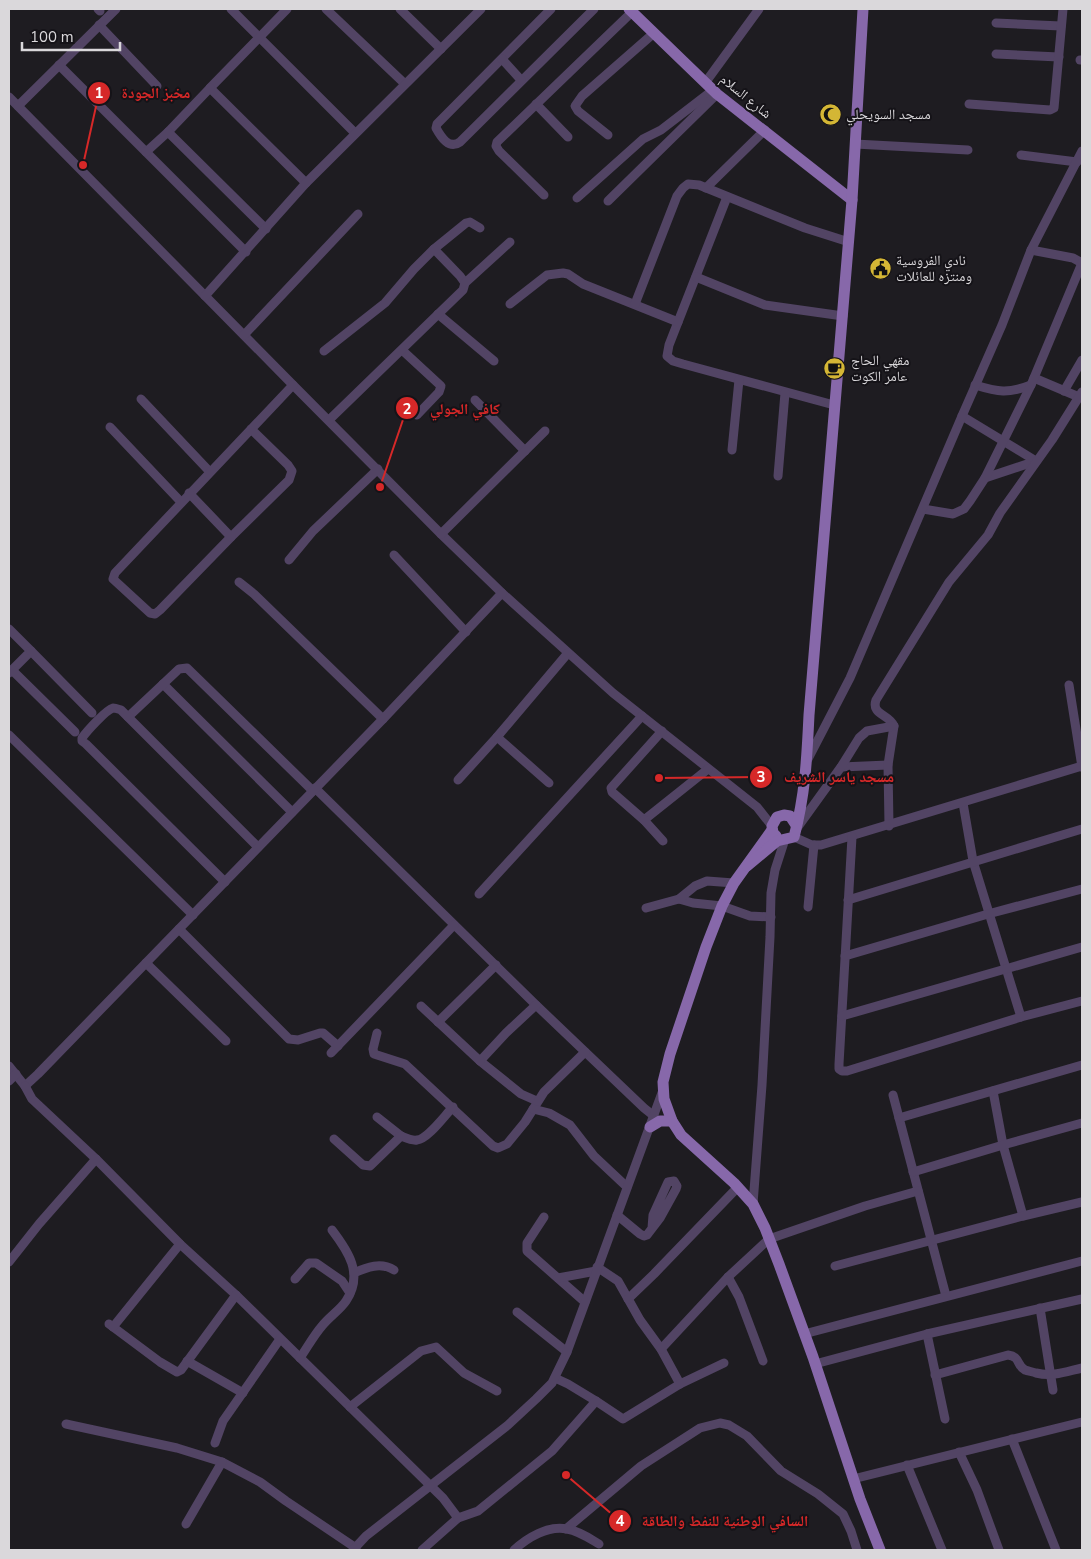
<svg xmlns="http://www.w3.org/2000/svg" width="1091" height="1559" font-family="'Nunito Sans','Noto Naskh Arabic',sans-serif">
  <rect width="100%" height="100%" fill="#1e1c21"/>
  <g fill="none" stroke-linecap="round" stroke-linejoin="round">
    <g stroke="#524464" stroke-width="9">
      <path d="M98,9L100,11"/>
      <path d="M231,9L355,133"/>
      <path d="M287,9L210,88L306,183"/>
      <path d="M326,9L405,84"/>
      <path d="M400,9L441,49"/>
      <path d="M551,9L437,124L436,128C441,137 449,150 460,142L594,9"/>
      <path d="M996,23L1061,26"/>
      <path d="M99,25L157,86"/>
      <path d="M996,54L1059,57"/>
      <path d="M502,59L521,80"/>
      <path d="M1080,60H1082"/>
      <path d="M59,65L246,252"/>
      <path d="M705,83L759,9"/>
      <path d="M9,97L293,385L441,534L502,593L613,693L757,807L772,826"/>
      <path d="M536,104L568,137"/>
      <path d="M969,104L1050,110L1054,108L1063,9"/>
      <path d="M18,106L116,9"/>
      <path d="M168,132L210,88"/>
      <path d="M608,135L578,111L575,106L582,96L654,33"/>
      <path d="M855,144L968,150"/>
      <path d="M146,152L168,132L266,229"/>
      <path d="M1021,155L1077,162"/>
      <path d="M706,188L765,130"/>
      <path d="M544,195L499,151L496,146L497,142L632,12"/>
      <path d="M727,197L669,345L667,356L673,361L683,364L834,405"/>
      <path d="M577,198L643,139L661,130L713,90"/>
      <path d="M608,201L717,94"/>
      <path d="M434,249L466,223L470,222L480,228"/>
      <path d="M1031,250L1073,258L1082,263"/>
      <path d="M696,277L765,305L843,316"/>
      <path d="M205,296L306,183L481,9"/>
      <path d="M510,304L547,275L563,273L568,274L583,284L678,322"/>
      <path d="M635,304L677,196L683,188L688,184L699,185L805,228L849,242"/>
      <path d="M438,314L494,361"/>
      <path d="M244,335L358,214"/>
      <path d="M402,350L441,386L439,392L417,415"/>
      <path d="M324,351L385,303L414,269L434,249L460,276L465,283"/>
      <path d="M1034,378L1079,397"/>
      <path d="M975,385C998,392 1008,394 1031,385"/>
      <path d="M1064,391L1082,360"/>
      <path d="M141,399L210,472"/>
      <path d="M475,400L525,451"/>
      <path d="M962,416L1036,461L985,478"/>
      <path d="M329,420L463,290L465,283L510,242"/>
      <path d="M110,427L181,502"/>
      <path d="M251,429L288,465L292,471L289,480L231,537L160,610L155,614L150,613L113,579L115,573L293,385"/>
      <path d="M732,450L739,380"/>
      <path d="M778,476L785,393"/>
      <path d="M189,493L231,537"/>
      <path d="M923,509L953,514L964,509L970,501L985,478L1031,385L1082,263"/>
      <path d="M441,534L545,431"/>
      <path d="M394,555L466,632"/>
      <path d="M289,560L313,531L378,469"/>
      <path d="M239,582L254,594L383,719"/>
      <path d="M9,629L31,651L9,673"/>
      <path d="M31,651L92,713"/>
      <path d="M12,670L75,732"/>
      <path d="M163,684L292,812"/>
      <path d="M1069,685L1082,767"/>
      <path d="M128,717L179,669L187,668L313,791"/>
      <path d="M662,731L611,788L612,792L644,820L708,769"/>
      <path d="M9,735L193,915"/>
      <path d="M808,759L850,678L962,416L1002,325L1031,250L1082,151"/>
      <path d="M841,767L888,765"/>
      <path d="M458,780L497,737"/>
      <path d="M549,783L497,737L568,653"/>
      <path d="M315,788L536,1005L644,1108L654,1116"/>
      <path d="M963,803L973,861L1021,1017"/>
      <path d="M644,820L663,841"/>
      <path d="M889,826L888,765L894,726C889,714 871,715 876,700L949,582L988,535L1000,513L1052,440L1082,392"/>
      <path d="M797,828L841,767L859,738L867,731L894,726"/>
      <path d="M794,837L812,845H821L1082,766"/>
      <path d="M852,837L839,1064V1069L842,1071H847L1021,1017L1082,1001"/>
      <path d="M225,882L86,744L82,741V738C87,731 106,710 113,708C116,708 118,709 121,710L258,847"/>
      <path d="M479,894L642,716"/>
      <path d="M679,899L693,903L722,906L750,916L771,917"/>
      <path d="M848,900L1082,829"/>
      <path d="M808,907L814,845"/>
      <path d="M646,908L679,899L695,886L707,881L734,883"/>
      <path d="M179,929L289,1039L298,1040L320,1033H323L338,1046"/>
      <path d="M845,956L988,914L1082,889"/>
      <path d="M146,963L226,1041"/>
      <path d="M536,1005L506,1033L480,1061L521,1094L537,1101"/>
      <path d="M421,1006L480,1061"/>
      <path d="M842,1016L1082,947"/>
      <path d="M438,1022L496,965"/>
      <path d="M377,1033L373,1049L374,1054L405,1064L493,1146L498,1148L507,1144L525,1122L544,1092L585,1052"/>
      <path d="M331,1053L454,925"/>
      <path d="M9,1066L25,1086L38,1074L383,719L502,593"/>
      <path d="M9,1081L16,1074"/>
      <path d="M25,1086L32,1099L96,1159L180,1244L236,1295L443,1498L458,1518L422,1550"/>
      <path d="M993,1091L1003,1145L1023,1216"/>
      <path d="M893,1095L946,1296"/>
      <path d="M533,1109L549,1113L570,1125L594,1156L627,1187"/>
      <path d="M377,1117L401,1136"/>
      <path d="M899,1118L1082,1065"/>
      <path d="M334,1139L363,1165L370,1166L401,1136C406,1138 412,1141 417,1140C428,1139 445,1115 453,1107"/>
      <path d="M913,1172L1003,1145L1082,1123"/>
      <path d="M753,1204L762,1085L770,937L771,893L775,870L785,839"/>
      <path d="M617,1215L640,1234L644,1236L647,1235L660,1218L676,1189L677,1186L674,1181L668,1182L653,1215L652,1228"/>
      <path d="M544,1217L527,1243V1251L585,1302"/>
      <path d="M9,1262L39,1224L96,1159"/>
      <path d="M835,1266L1023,1216L1082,1202"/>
      <path d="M597,1267L618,1281L640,1320L661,1349L680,1384"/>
      <path d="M354,1273C367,1267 381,1262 394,1270"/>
      <path d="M728,1277L739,1297L763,1361"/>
      <path d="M558,1278L596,1271"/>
      <path d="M295,1279L309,1263H316L342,1281L350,1293"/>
      <path d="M628,1299L654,1274L738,1187"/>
      <path d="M1040,1308L1053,1390"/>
      <path d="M517,1312L567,1352"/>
      <path d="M109,1324L160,1362L177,1372L181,1370L236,1295"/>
      <path d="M113,1327L180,1244"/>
      <path d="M804,1334L1082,1261"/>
      <path d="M927,1334L945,1419"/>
      <path d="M661,1349L728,1277L769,1239L865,1206L918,1191"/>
      <path d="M300,1358C307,1348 314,1335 322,1326C329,1317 340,1310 346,1301C364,1274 348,1251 332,1230"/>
      <path d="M187,1361L243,1393"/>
      <path d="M815,1364L927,1334L1082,1299"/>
      <path d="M935,1375L1008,1355C1021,1357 1016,1365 1025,1370C1028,1371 1033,1372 1036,1373C1053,1377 1065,1372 1082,1368"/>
      <path d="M555,1378L568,1384L596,1401L623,1419L680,1384L724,1363"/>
      <path d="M350,1407L421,1351L436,1347L464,1373L497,1391"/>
      <path d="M66,1424L177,1448L222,1462L260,1482L286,1501L356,1548"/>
      <path d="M1012,1439L1056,1550"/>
      <path d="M215,1443L223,1421L280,1339"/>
      <path d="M959,1452L977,1490L999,1550"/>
      <path d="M907,1465L942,1550"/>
      <path d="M853,1479L1082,1422"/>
      <path d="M458,1518L478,1511L552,1451L596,1401"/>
      <path d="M186,1524L222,1462"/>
      <path d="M566,1529L641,1466L700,1428L720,1423L729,1425L747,1436L781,1471L818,1494L843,1514L851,1531L857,1550"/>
      <path d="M353,1550L366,1536L508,1425L536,1399L552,1383L567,1352L663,1090"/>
      <path d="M514,1550C527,1538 548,1525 567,1529C579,1531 589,1538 599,1544"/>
    </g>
    <g stroke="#8768aa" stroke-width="11">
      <path d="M629,9L717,94L852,200"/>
      <path d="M772,830L734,883L722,906L706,947L670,1054L663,1082L664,1099L672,1121L681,1135L734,1183L753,1204L765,1228L779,1264L813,1357L860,1499L880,1550"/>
      <path d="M776,836L773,833L772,826L777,817L784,815L790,816L796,825"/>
      <path d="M747,866L777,841L794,837C805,796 807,758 809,715L852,200L863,9"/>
      <path d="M650,1127L660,1121H672"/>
    </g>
  </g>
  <defs>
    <symbol id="mosque-disc" viewBox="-11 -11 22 22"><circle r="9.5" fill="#d4b635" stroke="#151318"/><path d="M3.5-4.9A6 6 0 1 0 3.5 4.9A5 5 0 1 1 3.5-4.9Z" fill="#111"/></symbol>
    <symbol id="civic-disc" viewBox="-11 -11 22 22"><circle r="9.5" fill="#d4b635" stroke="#151318"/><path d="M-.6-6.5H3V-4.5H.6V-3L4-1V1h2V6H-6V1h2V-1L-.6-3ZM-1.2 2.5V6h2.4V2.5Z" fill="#111"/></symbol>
    <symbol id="cafe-disc" viewBox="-11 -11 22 22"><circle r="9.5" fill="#d4b635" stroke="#151318"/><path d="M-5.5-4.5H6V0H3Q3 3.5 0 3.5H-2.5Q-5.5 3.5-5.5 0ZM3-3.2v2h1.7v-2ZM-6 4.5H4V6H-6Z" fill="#111"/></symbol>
  </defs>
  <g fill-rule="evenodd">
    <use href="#mosque-disc" x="818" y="102" width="25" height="25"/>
    <use href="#civic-disc" x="868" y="256" width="25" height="25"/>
    <use href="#cafe-disc" x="822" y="356" width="25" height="25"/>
  </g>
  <g text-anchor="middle" stroke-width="4" stroke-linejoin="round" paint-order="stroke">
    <g font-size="14" fill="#dad8db" stroke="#151318">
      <text transform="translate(746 96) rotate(39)" y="5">شارع السلام</text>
    </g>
    <g font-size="14" fill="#dad8db" stroke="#151318" text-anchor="start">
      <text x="846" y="119">مسجد السويحلي</text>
      <text x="896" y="265">نادي الفروسية<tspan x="896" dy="16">ومنتزه للعائلات</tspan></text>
      <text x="851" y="365">مقهي الحاج<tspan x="851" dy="16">عامر الكوت</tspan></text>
    </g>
  </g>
  <path fill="none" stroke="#d62828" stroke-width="2" d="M83 165L99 93M380 487L407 408M659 778L761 777M566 1475L620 1521"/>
  <g fill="#d62828" stroke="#151318" stroke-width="2">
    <circle cx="83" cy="165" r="5"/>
    <circle cx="380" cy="487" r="5"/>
    <circle cx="659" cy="778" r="5"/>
    <circle cx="566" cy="1475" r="5"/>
    <circle cx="99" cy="93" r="12"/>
    <circle cx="407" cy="408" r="12"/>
    <circle cx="761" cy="777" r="12"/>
    <circle cx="620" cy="1521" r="12"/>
  </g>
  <g font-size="15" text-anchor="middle" font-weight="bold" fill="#fff">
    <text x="99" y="98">1</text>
    <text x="407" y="414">2</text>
    <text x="761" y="782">3</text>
    <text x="620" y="1526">4</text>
  </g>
  <g font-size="15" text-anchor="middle" font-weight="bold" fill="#d62828" stroke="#151318" stroke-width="4" stroke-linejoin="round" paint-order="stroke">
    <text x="156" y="98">مخبز الجودة</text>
    <text x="465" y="414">كافي الجولي</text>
    <text x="839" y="782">مسجد ياسر الشريف</text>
    <text x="725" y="1526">السافي الوطنية للنفط والطاقة</text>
  </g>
  <rect width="1091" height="1559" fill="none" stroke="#dad8db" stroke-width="20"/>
  <path d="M22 42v8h98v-8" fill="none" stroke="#dad8db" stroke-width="2.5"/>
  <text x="30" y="42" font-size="15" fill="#dad8db" stroke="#151318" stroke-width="4" paint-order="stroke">100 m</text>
</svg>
